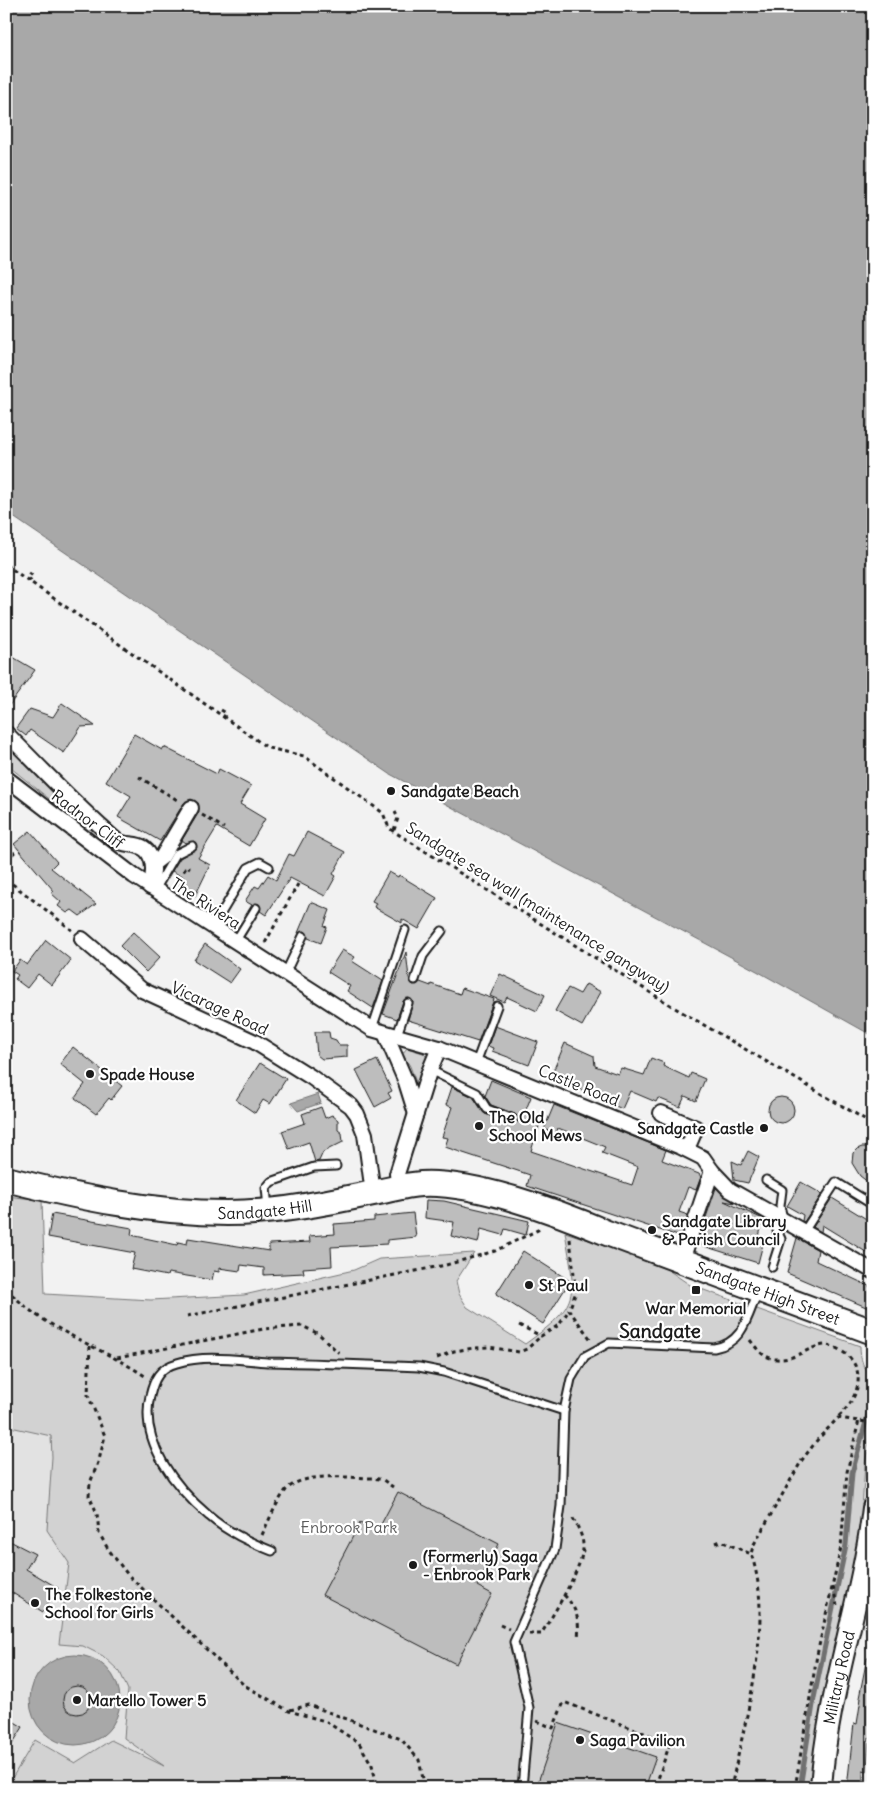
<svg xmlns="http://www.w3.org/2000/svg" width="879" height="1794" font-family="Delius,sans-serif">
  <rect width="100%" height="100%" fill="#f2f2f2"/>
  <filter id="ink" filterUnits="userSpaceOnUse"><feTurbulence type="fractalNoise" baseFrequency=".02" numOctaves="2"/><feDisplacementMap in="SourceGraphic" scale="10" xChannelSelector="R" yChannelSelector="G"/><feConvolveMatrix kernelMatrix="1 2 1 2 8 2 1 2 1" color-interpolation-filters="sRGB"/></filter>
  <g filter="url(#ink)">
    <path fill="#e2e2e2" d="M6,1426L76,1441L69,1563L59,1644L82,1646L103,1656L120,1672L128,1690L306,1788H6Z"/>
    <g fill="#d2d2d2" stroke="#777">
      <path d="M6,743L119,849L116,853L6,764Z"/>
      <path d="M407,1048L423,1053L427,1057L417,1085L410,1066L402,1054Z"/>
      <path d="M6,1196L42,1200L45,1294L151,1300L244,1295L354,1270L379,1259L474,1253L456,1281L459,1294L467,1307L525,1344C581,1304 576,1297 565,1232L658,1263L690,1285L860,1346C860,1360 863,1368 873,1378V1419L865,1464L859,1556L813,1766L812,1788H6L35,1740L75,1763L111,1740L164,1766L124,1738L128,1690L120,1672L103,1656L83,1646L59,1644L69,1563L47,1530L52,1457L51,1436L6,1426Z"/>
    </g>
    <g fill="#a8a8a8" stroke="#707070">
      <path d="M6,6H873V1036L757,971L390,774L6,512Z"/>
      <path d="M318,1094L321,1103L298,1111L291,1103Z"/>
      <circle cx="75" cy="1700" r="45"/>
    </g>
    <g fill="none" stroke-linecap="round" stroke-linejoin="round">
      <path stroke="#707070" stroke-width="5" d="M800,1788L814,1698L846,1545L852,1473L873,1396"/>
    </g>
    <g fill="#bdbdbd" stroke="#1c1c1c">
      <path d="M6,653L35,670L6,710Z"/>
      <path d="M62,703L95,726L81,727L64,753L30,730L26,736L16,728L30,709L53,717Z"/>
      <path d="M134,734L162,750L164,747L217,774L219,769L251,786L240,804L265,819L249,846L217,827L198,858L210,865L195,896L179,886L184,878L172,871L180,858L197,848L194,841L186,843L182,840L199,812L198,803L191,799L184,803L160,841L118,817L131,796L106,781Z"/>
      <path d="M30,831L57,862L51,868L96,904L80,916L72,910L67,913L58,906L61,902L51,893L54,891L14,844Z"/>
      <path d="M307,832L345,852L333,874L336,876L325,896L290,878L266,915L260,911L259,904L252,905L245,901L255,886L259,888L268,875L276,880L289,854L294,856Z"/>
      <path d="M389,872L398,877L399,875L437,898L419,929L402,919V923L374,907L376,903L372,901Z"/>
      <path d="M311,902L330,910L324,926L327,927L321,943L308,938L305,931L298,933Z"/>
      <path d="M133,932L160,957L146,972L120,946Z"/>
      <path d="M46,940L71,960L52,985L38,974L27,988L15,979L18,975L12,971L20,960L27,965Z"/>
      <path d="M205,944L240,969L230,983L194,960Z"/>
      <path d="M342,950L355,957L352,961L383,981L373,1008L347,991L350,986L328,972Z"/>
      <path d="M406,952L409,978L413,985L420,982L431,986V984L460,994L462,988L494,999L478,1042L408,1020L413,1002L409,998L403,1001L397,1019L383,1014Z"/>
      <path d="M500,974L545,995L537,1011L507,997L504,1002L490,996Z"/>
      <path d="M586,984L601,992L582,1026L555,1011L568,988L580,994Z"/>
      <path d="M495,1026L538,1042L529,1065L492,1051L493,1048L488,1046Z"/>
      <path d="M315,1032H329L330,1038L336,1040L339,1045H347V1057L322,1059L317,1055Z"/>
      <path d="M565,1043L594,1056L595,1066L618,1074L621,1068L644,1075L651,1058L664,1063L663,1066L689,1078L691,1073L705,1079L696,1101L685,1096L680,1107L658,1098L656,1102L630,1091L622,1109L551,1076Z"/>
      <path d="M73,1047L122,1086L111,1100L109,1098L96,1114L75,1098L85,1084L60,1064Z"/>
      <path d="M377,1060L392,1091L388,1093L391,1098L375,1107L356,1070Z"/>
      <path d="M260,1063L286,1079L270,1104L263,1100L255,1113L236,1100Z"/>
      <path d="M491,1080L531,1097L525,1112L542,1117L531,1151L632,1185L638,1167L602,1153L605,1147L558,1128L556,1134L544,1129L554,1105L666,1150L662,1160L699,1174L701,1177L696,1190L688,1187L679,1212L688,1215L681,1237L527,1186L530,1175L445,1147L448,1138L442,1137L452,1107L446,1105L452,1087L473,1097L485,1114L512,1124L518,1121L515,1114L491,1105L485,1096Z"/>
      <circle cx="781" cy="1110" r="13"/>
      <path d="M321,1107L325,1118L332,1115L338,1120V1130L342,1133L343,1142L323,1152L319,1161L315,1162L309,1142L289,1149L282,1131L305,1123L302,1114Z"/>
      <path d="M862,1147H873V1186L860,1176L852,1163L853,1153L857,1149Z"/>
      <path d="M748,1151L759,1157L748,1183L734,1180L732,1161L741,1165Z"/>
      <path d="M801,1182L822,1194L804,1222L802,1221L803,1215L787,1206Z"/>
      <path d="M716,1188L735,1203L724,1201L763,1219L759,1237L764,1240L758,1263L697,1244Z"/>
      <path d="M832,1198L873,1223V1241L866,1252L822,1225L821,1232L813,1227Z"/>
      <path d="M426,1200L444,1201L529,1221L526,1235L505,1229L503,1235L481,1229L478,1243L451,1236L454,1222L425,1218Z"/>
      <path d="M413,1213L416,1237L387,1240V1244L331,1247L332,1266L303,1268L304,1273L264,1275V1268L241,1265L240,1271L219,1268V1272L214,1271L212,1280L168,1273L167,1276L131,1269L135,1253L48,1237L52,1214L132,1228L131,1235L177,1245L178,1242L187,1244L188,1238L269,1251V1244L310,1242L309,1236L335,1234L334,1224L374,1221V1217Z"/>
      <path d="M797,1238L818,1250L816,1261L873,1288V1310L787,1273Z"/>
      <path d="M523,1251L570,1281L543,1324L496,1294Z"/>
      <path d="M398,1492L499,1544L477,1586L492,1594L456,1664L322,1595L360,1523L377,1532Z"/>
      <path d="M6,1539L35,1554L26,1569L58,1588L43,1612L6,1589Z"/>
      <path d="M867,1658H873V1738H869L867,1771L863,1770V1788H847L854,1723L857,1724L861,1698H859Z"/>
      <circle cx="77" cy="1700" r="14"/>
      <path d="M6,1717L23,1727L6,1754Z"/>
      <path d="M558,1723L656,1757L645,1788H536Z"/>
    </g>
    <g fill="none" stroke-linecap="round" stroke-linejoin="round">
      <defs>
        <g id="service">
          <path d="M155,890L176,854L192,846"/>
          <path d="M213,927L248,868L260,862L269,867"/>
          <path d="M235,942L256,908"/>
          <path d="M285,974L303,936"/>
          <path d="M415,980L423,956L442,931"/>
          <path d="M372,1029L405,930"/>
          <path d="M397,1035L408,1003"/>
          <path d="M476,1063L497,1006"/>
          <path d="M429,1072L436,1073L477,1093L487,1109L513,1119"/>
          <path d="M766,1180L782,1190L780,1206L783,1218"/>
          <path d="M268,1208L266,1188L271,1182L314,1167L336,1166"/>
          <path d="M803,1233L836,1182L873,1205"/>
          <path d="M772,1267L781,1239L777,1231L780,1220"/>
          <path d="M272,1551C250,1542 227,1532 209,1516C176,1488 139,1442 150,1396C154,1379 159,1368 177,1363C205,1354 239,1360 267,1362C318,1363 368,1365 419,1367L444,1372L564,1411"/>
          <path d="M522,1788L529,1708L514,1642L555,1549L561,1506L564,1411L571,1379L585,1356L609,1343L714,1348C743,1343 747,1318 757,1294"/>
        </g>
        <g id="minor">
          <path d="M6,733C42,769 77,807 116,840C125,847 138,841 147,851C155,861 154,876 150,887"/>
          <path d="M6,778L134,876L372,1029L439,1048L681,1147L703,1158L712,1171L730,1190L873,1271"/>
          <path d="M153,864L162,857L191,808"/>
          <path d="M82,939L142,990L255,1042L311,1077L351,1106L357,1114L365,1134L373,1193"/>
          <path d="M385,1033L406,1082L416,1114"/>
          <path d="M661,1113L696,1128L687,1149"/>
          <path d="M399,1188L397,1174L429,1072L439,1048"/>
          <path d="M682,1260L712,1171"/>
        </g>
        <g id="secondary">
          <path id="s1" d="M821,1788C827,1693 862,1602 873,1508"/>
        </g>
        <g id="trunk">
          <path id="s2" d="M6,1179C77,1197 153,1213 227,1213C276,1213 325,1203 373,1193C389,1190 405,1185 421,1184C474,1181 558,1212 607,1233L873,1332"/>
        </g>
      </defs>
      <use href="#service" stroke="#1c1c1c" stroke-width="11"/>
      <use href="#minor" stroke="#1c1c1c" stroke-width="18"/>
      <use href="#secondary" stroke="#1c1c1c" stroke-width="24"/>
      <use href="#trunk" stroke="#1c1c1c" stroke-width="28"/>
      <g stroke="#1c1c1c" stroke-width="3" stroke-dasharray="4 4" stroke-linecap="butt">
        <path d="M6,565L268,748L304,756L383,813L389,828L393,831L675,1008L873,1124"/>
        <path d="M29,573L33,576L29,581"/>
        <path d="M221,710L226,713L223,718"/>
        <path d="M139,777L179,801"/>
        <path d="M202,815L224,828"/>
        <path d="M394,830L398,818L395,812"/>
        <path d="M6,860L18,849"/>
        <path d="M6,879L72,930"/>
        <path d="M175,885L187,866L190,868"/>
        <path d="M265,943L298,884"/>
        <path d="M633,973L640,977L636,984"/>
        <path d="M570,1239L576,1292L569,1310L592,1341"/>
        <path d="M6,1289C16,1298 25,1307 35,1314C70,1338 110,1353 145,1376"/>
        <path d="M187,1316L446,1265L495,1251L542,1228"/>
        <path d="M519,1325L541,1336L559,1325L569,1310"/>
        <path d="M750,1340C757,1349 764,1359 777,1359C795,1361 808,1346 825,1345C832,1345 840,1350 846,1354C868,1373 857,1400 838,1417"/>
        <path d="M90,1346L88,1395L105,1436L99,1460L90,1483L89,1496L97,1513L99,1533L108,1549L128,1575L244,1685L289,1711L325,1721L359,1743L372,1765L378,1788"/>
        <path d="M117,1358L263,1329L302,1326L319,1334L339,1353"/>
        <path d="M437,1358L454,1351L474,1348L489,1347L519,1352L527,1349L541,1336"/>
        <path d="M262,1535C269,1520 276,1503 286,1490C303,1471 349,1478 373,1478L383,1480L393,1487"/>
        <path d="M716,1543L721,1541L751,1554L753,1546L802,1460L818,1439L838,1418L873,1423"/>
        <path d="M833,1587L837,1605"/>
        <path d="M564,1595C576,1607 580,1620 578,1638"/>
        <path d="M500,1625L509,1629"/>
        <path d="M529,1634H541C552,1617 586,1562 583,1544C582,1533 576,1524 571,1515"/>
        <path d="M290,1710L309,1705L401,1739L419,1760L425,1788"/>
        <path d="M537,1721L553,1728L564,1702L670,1743L655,1788"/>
        <path d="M731,1788C745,1719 775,1621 751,1554"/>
        <path d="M795,1788L817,1655L841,1547L847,1472L859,1420"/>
      </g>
      <use href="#service" stroke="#fff" stroke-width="7"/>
      <use href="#minor" stroke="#fff" stroke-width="14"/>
      <use href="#secondary" stroke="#fff" stroke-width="20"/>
      <use href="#trunk" stroke="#fff" stroke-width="24"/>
    </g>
  </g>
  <g fill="#1c1c1c" stroke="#fff" stroke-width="2">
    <circle cx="391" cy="791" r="5"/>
    <circle cx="90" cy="1074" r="5"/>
    <circle cx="479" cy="1126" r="5"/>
    <circle cx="764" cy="1128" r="5"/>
    <circle cx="652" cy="1230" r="5"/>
    <circle cx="529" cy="1285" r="5"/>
    <rect x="691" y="1285" width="10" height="10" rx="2.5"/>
    <circle cx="413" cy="1565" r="5"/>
    <circle cx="35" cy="1603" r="5"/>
    <circle cx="77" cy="1700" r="5"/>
    <circle cx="580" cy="1740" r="5"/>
  </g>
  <g text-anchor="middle" stroke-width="4.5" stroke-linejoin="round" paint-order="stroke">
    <g font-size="16" font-weight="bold" fill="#1c1c1c" stroke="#fff" text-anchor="start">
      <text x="401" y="797">Sandgate Beach</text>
      <text x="100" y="1080">Spade House</text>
      <text x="489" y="1123">The Old<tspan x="489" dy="18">School Mews</tspan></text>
      <text x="754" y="1134" text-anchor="end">Sandgate Castle</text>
      <text x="662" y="1227">Sandgate Library<tspan x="662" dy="18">&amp; Parish Council</tspan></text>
      <text x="539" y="1291">St Paul</text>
      <text x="696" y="1314" text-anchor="middle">War Memorial</text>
      <text x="423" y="1562">(Formerly) Saga<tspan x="423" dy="18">- Enbrook Park</tspan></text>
      <text x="45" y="1600">The Folkestone<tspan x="45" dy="18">School for Girls</tspan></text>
      <text x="87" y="1706">Martello Tower 5</text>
      <text x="590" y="1746">Saga Pavilion</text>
    </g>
    <g font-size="16" fill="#1c1c1c" stroke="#fff">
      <text transform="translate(88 819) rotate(37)" y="6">Radnor Cliff</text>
      <text transform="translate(206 903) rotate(33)" y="6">The Riviera</text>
      <text transform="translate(538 907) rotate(32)" y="6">Sandgate sea wall (maintenance gangway)</text>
      <text transform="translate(220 1008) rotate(25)" y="6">Vicarage Road</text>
      <text transform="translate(579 1085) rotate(22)" y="6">Castle Road</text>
      <text dy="6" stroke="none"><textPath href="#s2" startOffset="262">Sandgate Hill</textPath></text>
      <text dy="6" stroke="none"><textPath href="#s2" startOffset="786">Sandgate High Street</textPath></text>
      <text dy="6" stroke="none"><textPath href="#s1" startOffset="112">Military Road</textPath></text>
    </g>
    <g font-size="16" fill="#5c5c5c" stroke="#fff">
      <text x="349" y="1533">Enbrook Park</text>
    </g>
    <g font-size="19" font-weight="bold" fill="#1c1c1c" stroke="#fff">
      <text x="660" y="1338">Sandgate</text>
    </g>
  </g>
  <rect width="879" height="1794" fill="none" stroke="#fff" stroke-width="25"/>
  <rect x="12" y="12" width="854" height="1769" fill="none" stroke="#1c1c1c" stroke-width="2" filter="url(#ink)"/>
</svg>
